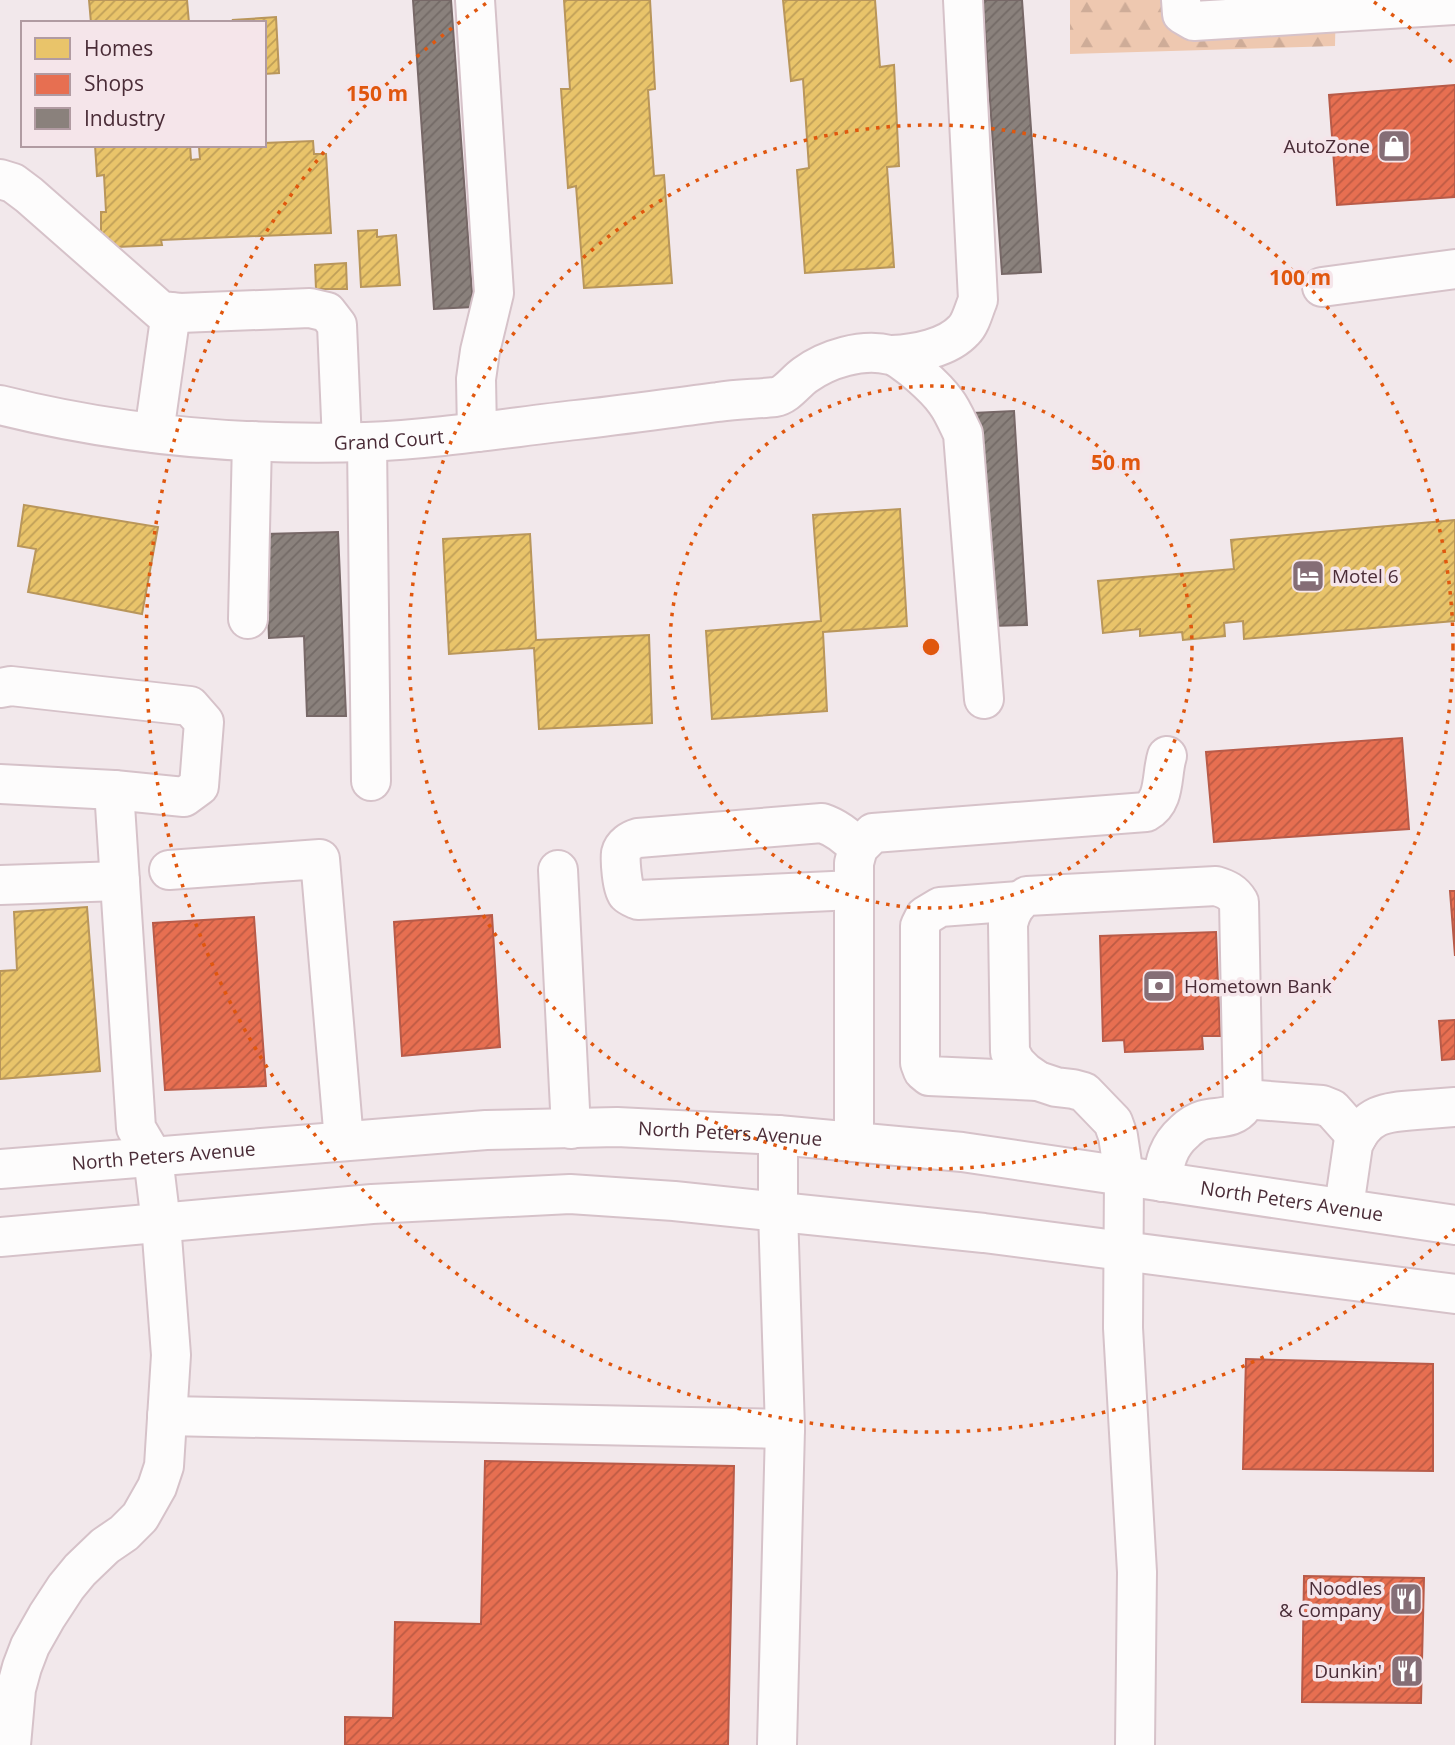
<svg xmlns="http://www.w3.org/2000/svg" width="1455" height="1745" font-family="'Open Sans',sans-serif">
  <defs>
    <pattern id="forest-firs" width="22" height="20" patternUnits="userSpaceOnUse" patternTransform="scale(1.75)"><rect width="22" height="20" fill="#eec8b0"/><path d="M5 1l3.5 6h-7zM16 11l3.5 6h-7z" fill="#ceac98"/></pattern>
    <pattern id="homes-hatch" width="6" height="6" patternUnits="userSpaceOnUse" patternTransform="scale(1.75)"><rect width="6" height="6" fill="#e9c46a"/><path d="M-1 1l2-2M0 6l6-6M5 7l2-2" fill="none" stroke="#bf9f58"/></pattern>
    <pattern id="shops-hatch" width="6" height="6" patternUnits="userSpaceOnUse" patternTransform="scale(1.75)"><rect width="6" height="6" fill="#e76f51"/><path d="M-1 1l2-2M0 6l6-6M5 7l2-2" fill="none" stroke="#bd5b44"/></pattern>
    <pattern id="industry-hatch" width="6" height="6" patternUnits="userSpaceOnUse" patternTransform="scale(1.75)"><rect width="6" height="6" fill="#8a817c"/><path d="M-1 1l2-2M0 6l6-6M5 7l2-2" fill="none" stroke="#736a66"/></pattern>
  </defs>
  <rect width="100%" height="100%" fill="#f2e8eb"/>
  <path fill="url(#forest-firs)" d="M1070,0H1336L1335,46L1070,54Z"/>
  <g fill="url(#homes-hatch)" stroke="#b9965b" stroke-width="2">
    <path d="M89,0H187L189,23H91Z"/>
    <path d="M564,0H650L655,89L648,90L654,176L664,175L672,283L584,288L576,186L568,188L561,89H570Z"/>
    <path d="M783,0H875L880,67L894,65L899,166L887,167L894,267L805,273L797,170L809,168L803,79L791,81Z"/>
    <path d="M276,17L279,73L264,74V23H234L233,20Z"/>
    <path d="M313,141L314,154H326L331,233L161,240L162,245L116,247L101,233V212H106L104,175L97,176L95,145H190L191,160L200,159L199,147L264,145V143Z"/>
    <path d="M377,230V237L396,235L400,285L361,287L358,231Z"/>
    <path d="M346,263L347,289H316L315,265Z"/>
    <path d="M24,505L158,527L142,614L28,592L36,549L18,546Z"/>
    <path d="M900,509L907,626L823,632L827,711L712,719L706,631L821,621L813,515Z"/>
    <path d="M1455,520V621L1244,639L1243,621L1224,623L1225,636L1183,640L1182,632L1140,636V629L1103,633L1098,581L1234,569L1231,540Z"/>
    <path d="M530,534L536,640L649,635L652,723L539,729L534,648L449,654L443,539Z"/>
    <path d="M87,907L100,1071L0,1079V971L17,970L14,912Z"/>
  </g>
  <g fill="url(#shops-hatch)" stroke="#b85b49" stroke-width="2">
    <path d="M1455,85V197L1337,205L1329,95Z"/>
    <path d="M1402,738L1409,829L1214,842L1206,752Z"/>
    <path d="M1450,891H1455V956Z"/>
    <path d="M492,915L500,1047L402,1056L394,922Z"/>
    <path d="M254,917L266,1086L165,1090L153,923Z"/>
    <path d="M1216,932L1220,1036H1202L1203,1049L1125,1052L1124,1040L1103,1041L1100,936Z"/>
    <path d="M1455,1020V1059L1442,1060L1439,1021Z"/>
    <path d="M1246,1359L1433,1364V1471L1243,1469Z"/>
    <path d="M485,1461L734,1466L728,1745H345V1717L393,1718L395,1622L481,1624Z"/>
    <path d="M1304,1576L1424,1578L1421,1703L1302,1702Z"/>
  </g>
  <g fill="url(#industry-hatch)" stroke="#776867" stroke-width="2">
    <path d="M413,0H451L473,307L434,309Z"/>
    <path d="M983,0H1022L1041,272L1002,274Z"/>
    <path d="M1014,411L1027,625L989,626L973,413Z"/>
    <path d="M338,532L346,716H307L304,636L269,638L265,534Z"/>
  </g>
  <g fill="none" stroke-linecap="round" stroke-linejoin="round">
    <defs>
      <g id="minor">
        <path d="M475,0L494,293L480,351L476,379L477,432"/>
        <path d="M1181,0L1182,14L1194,21L1455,5"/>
        <path d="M0,179L13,183L29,195L161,311L180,313L310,308L327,312L337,325L342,442"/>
        <path d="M1322,287L1455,269"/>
        <path d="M892,355C915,354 948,348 964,330C971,323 974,309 978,300L963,0"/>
        <path id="s1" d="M0,405C120,435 243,446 366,442C437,439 506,428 576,420C623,415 670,408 718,402C737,399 756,399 775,397C787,395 795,382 805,375C827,359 862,348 890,355C904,358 937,389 946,402C953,411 958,424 963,434L984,699"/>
        <path d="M154,433L171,312"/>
        <path d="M367,442L371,781"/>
        <path d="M248,619L252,441"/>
        <path d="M0,688L11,686L190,706L204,722L199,786L184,797L114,790L136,1128L153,1157L161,1223L171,1355L164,1466L157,1487L140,1517L124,1533L105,1546L80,1570L66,1587L47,1616L30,1646L22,1667L16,1689L11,1745"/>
        <path d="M0,784L114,790"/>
        <path d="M169,870L320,859L344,1141"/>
        <path d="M558,870L571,1129"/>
        <path d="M0,885L120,881"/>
        <path d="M854,890L638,900C634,898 630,897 627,894C622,889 620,860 621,853C623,845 631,840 638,838L822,823C837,828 848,837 858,848"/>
        <path d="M1019,901L940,907L925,916L920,926V1063L923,1071L929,1076L1038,1081"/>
        <path d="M1244,1099L1322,1105L1332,1109L1357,1137"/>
        <path d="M854,1142V863L858,848L873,833L1146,812C1166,801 1161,775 1167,756"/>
        <path d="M1344,1207L1353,1145C1366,1114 1385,1112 1416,1110C1429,1109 1442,1108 1455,1107"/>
        <path d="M167,1416L785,1429"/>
        <path d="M777,1745L785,1429L778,1212V1135"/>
        <path d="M1135,1745L1137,1572L1123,1328L1124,1176L1118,1136L1113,1122L1084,1092L1073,1089L1056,1087L1038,1081L1025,1072L1016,1063L1010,1052L1008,924C1011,911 1016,903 1027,896L1216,886C1226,889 1233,892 1239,902L1243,1106C1233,1120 1218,1116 1203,1120C1196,1122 1189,1127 1184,1132C1168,1146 1165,1161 1162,1182"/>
      </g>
      <g id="major">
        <path id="s2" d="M0,1169L486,1130L617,1127L778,1135L962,1152L1455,1225"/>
        <path d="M0,1237L372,1204L570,1194L674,1201L984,1233L1455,1294"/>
      </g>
    </defs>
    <use href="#minor" stroke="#d6c2c9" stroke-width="42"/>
    <use href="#major" stroke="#d6c2c9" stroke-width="42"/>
    <use href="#minor" stroke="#fdfcfc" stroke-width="38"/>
    <use href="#major" stroke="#fdfcfc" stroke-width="38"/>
  </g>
  <g fill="none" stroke="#e0570e" stroke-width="3.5" stroke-dasharray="3.5 7">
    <circle cx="931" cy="647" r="261"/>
    <circle cx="931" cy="647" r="522"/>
    <path d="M1455 1229A783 783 0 1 1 488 2M1374 2A783 783 0 0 1 1455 65"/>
  </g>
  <defs>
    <symbol id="shop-square" viewBox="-11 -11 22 22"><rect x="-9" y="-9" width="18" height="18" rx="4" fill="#856e76" stroke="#f5e5ea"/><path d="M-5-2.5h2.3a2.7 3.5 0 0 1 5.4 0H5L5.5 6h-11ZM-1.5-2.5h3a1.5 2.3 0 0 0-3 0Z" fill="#fff"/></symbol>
    <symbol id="hotel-square" viewBox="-11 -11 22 22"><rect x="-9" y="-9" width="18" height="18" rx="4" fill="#856e76" stroke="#f5e5ea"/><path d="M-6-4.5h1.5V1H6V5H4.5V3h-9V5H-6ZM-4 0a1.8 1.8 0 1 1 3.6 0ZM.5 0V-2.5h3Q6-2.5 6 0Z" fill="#fff"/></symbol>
    <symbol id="bank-square" viewBox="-11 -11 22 22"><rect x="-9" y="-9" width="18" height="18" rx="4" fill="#856e76" stroke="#f5e5ea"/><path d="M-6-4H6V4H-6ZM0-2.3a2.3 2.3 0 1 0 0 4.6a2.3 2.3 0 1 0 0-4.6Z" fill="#fff"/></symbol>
    <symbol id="restaurant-square" viewBox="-11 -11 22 22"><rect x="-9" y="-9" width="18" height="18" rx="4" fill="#856e76" stroke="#f5e5ea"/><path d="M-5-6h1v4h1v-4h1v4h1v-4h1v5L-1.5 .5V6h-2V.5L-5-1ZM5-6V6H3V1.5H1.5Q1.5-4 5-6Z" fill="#fff"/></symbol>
  </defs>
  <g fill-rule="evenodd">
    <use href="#shop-square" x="1375" y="127" width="38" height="38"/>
    <use href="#hotel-square" x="1289" y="557" width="38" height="38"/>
    <use href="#bank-square" x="1140" y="967" width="38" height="38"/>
    <use href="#restaurant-square" x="1387" y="1580" width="38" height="38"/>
    <use href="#restaurant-square" x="1388" y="1652" width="38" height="38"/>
  </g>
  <g text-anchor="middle" stroke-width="7" stroke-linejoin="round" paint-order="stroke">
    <g font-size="19" fill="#4a2c37" stroke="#f5e5ea" text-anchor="end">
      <text x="1370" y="153">AutoZone</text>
      <text x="1332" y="583" text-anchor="start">Motel 6</text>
      <text x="1184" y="993" text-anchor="start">Hometown Bank</text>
      <text x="1382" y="1595">Noodles<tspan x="1382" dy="22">&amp; Company</tspan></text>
      <text x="1382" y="1678">Dunkin'</text>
    </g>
    <g font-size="19" fill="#4a2c37" stroke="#f5e5ea">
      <text dy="7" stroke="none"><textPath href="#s1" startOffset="392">Grand Court</textPath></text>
      <text dy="7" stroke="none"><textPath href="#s2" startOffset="732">North Peters Avenue</textPath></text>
      <text dy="7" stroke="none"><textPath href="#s2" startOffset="164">North Peters Avenue</textPath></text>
      <text dy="7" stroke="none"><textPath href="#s2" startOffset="1298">North Peters Avenue</textPath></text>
    </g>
  </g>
  <circle cx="931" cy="647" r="10" fill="#e0570e" stroke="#f5e5ea" stroke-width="3.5"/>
  <g font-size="21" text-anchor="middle" font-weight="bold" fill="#e0570e" stroke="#f5e5ea" stroke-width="7" stroke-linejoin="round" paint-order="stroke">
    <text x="377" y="101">150 m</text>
    <text x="1300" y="285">100 m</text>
    <text x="1116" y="470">50 m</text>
  </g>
  <rect x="21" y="21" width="245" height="126" fill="#f5e5ea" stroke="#b19ba2" stroke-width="2"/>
  <rect x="35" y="38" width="35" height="21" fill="#e9c46a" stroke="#b19ba2" stroke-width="2"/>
  <text x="84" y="56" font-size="21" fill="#4a2c37">Homes</text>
  <rect x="35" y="74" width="35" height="21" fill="#e76f51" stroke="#b19ba2" stroke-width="2"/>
  <text x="84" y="91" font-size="21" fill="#4a2c37">Shops</text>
  <rect x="35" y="108" width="35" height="21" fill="#8a817c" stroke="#b19ba2" stroke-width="2"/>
  <text x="84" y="126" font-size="21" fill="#4a2c37">Industry</text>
</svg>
